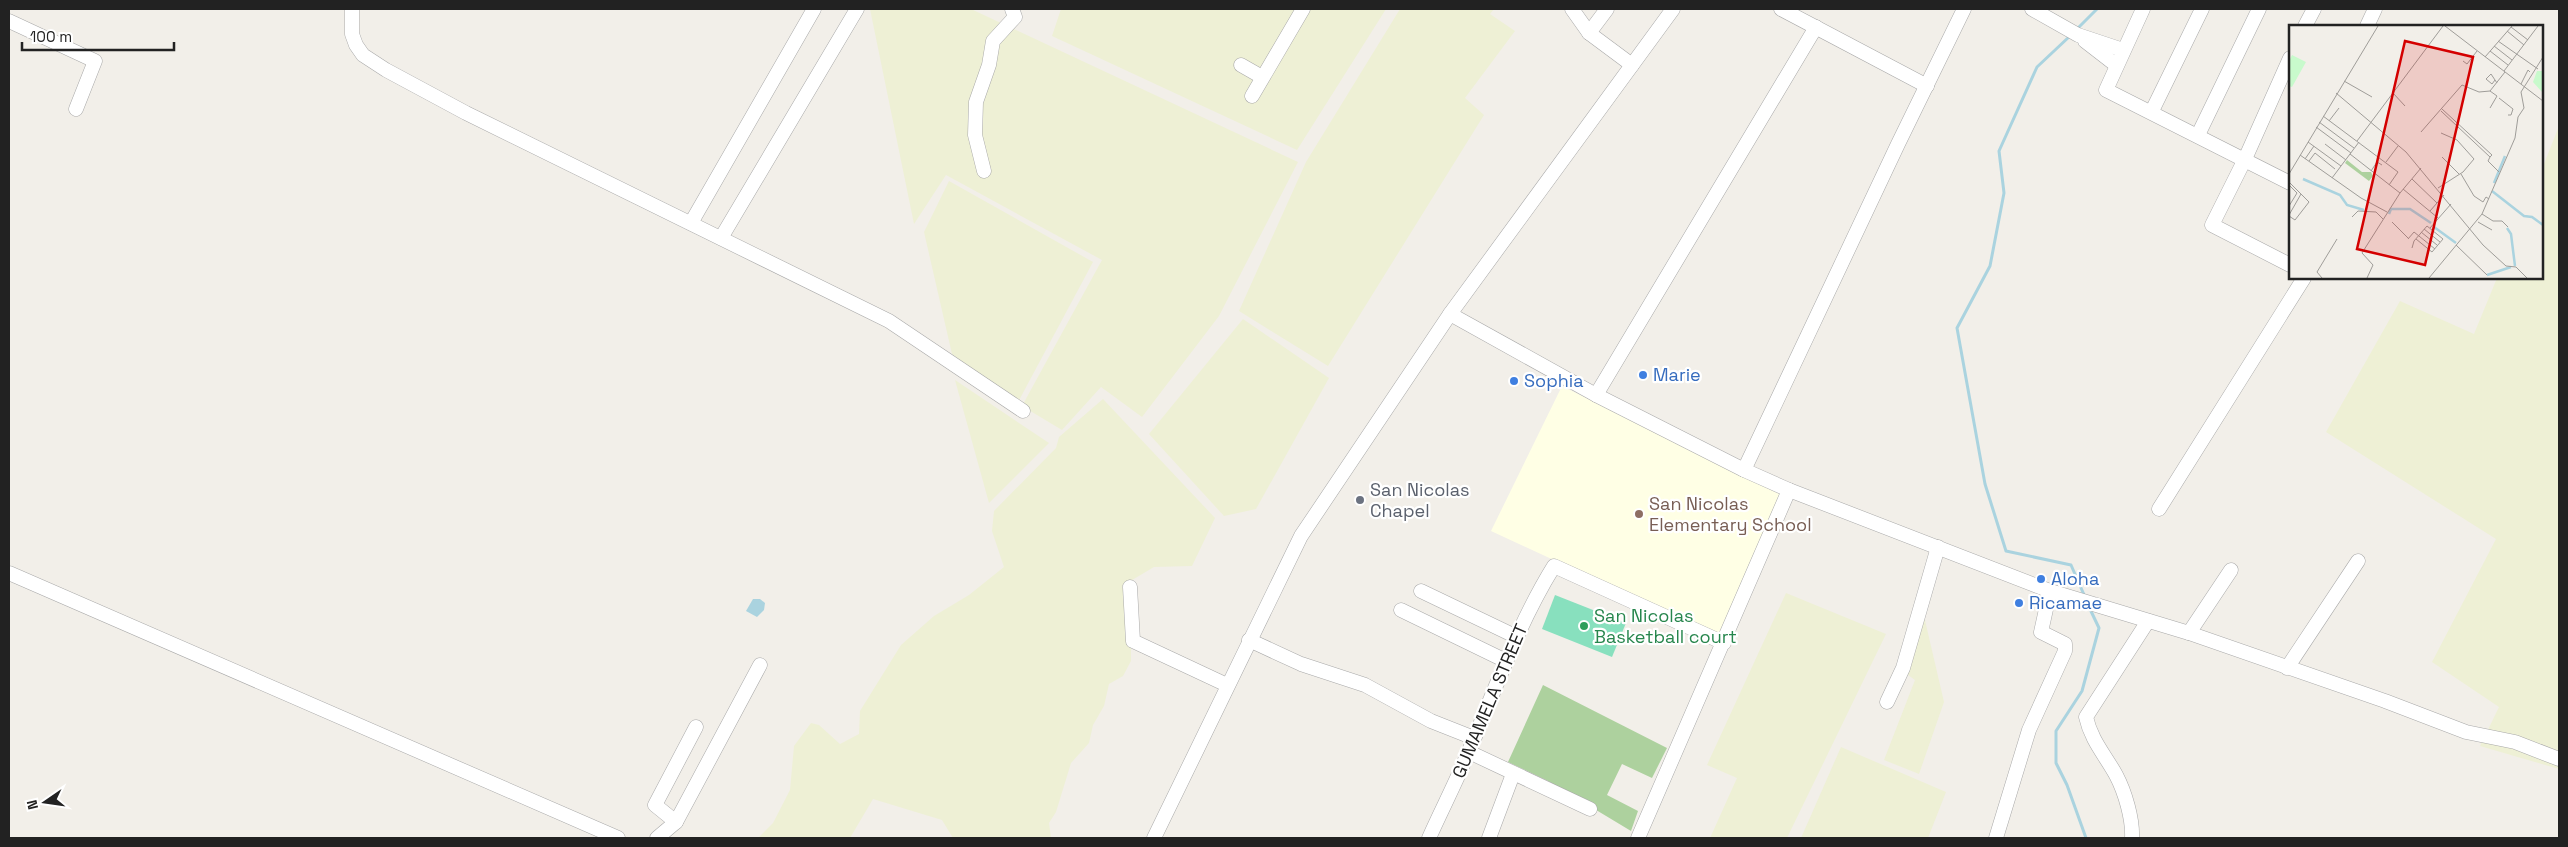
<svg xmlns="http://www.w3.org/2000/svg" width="2568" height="847" font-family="'Space Grotesk',sans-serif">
  <rect width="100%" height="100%" fill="#f2efe9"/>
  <path fill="#ffffe5" d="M1562,386L1785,497L1718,636L1491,531Z"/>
  <g fill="#eef0d5">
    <path d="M870,9H971L1298,162L1219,316L1142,417L1101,387L1062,430L1022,406L1102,260L946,175L914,224Z"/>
    <path d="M1061,9H1386L1297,150L1052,36Z"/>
    <path d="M1400,9H1494L1490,14L1515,31L1465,98L1484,115L1328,366L1239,311L1306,162Z"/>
    <path d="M2559,126V769L2480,746L2499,707L2432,662L2496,539L2326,432L2400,301L2474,334L2497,278H2542V169Z"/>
    <path d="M949,181L1093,262L1017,404L952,354L924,232Z"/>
    <path d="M1243,319L1329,378L1256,509L1224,516L1149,434Z"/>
    <path d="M955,380L1049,443L989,503Z"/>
    <path d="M1103,399L1215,518L1192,566L1154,567L1122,586L1131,619V661L1123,676L1109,684L1104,706L1093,725L1089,743L1071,763L1056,812L1049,823L1051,838H953L942,820L873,799L850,838H758L773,823L790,790L794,746L811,723L819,725L840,744L859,734L860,711L901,645L934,616L969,595L1004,567L992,531L994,511L1056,448L1059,437Z"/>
    <path d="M1786,593L1886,634L1787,838H1710L1737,778L1707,765Z"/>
    <path d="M1921,603L1944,702L1919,774L1884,760L1915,680L1897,667Z"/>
    <path d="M1841,747L1946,792L1928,838H1801Z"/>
  </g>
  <path fill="#add19e" d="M1543,685L1667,748L1652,778L1622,764L1607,795L1638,811L1631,831L1548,781L1508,762Z"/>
  <path fill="#88e0be" d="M1555,595L1626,623L1612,657L1542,629Z"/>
  <path fill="#aad3df" d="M753,599H760L765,603L764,610L757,617L746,611Z"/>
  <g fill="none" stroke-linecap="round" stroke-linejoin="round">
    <g stroke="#aad3df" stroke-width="3">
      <path d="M2076,30L2097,9"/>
      <path d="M2070,36L2037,67L1999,151L2004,193L1990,266L1957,328L1985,484L2006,551L2071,565L2085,597"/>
      <path d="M2086,838L2067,785L2056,763V731L2082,691L2099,628L2089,607"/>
    </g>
    <defs>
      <g id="minor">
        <path d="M352,9V34L356,45L363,55L386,70L466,113L889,321L1023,411"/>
        <path d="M1572,9L1589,33L1632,65"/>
        <path d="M1781,9L1927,86"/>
        <path d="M2032,9L2078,35L2123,50"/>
        <path d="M2143,9L2106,90L2290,183"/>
        <path d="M9,21L95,61L76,109"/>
        <path d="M2305,26L2314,9"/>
        <path d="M2367,26L2375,9"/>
        <path d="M1589,33L1607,9"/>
        <path d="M2085,41L2116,65"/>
        <path d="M2290,58L2245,159L2212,225L2290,265"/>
        <path d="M1241,65L1262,77"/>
        <path d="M1252,96L1303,9"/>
        <path d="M2152,111L2202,9"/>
        <path d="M2198,135L2259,9"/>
        <path d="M984,171L975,135L976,102L989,65L993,41L1015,17L1012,9"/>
        <path d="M691,223L814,9"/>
        <path d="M721,238L857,9"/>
        <path d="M1450,314L1596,395L1744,470L1789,490L2050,591L2189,633L2385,701L2466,732L2515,742L2559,759"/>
        <path d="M1596,395L1816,27"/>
        <path d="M1744,470L1898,144L1964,9"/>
        <path d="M2159,509L2304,278"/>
        <path d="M9,573L618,838"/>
        <path d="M1130,587L1133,641L1227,685"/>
        <path d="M1421,591L1517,637"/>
        <path d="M1401,610L1506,661"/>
        <path d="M2189,633L2231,570"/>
        <path d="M1249,640L1301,664L1365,685L1431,721L1474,738"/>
        <path d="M2287,668L2358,561"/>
        <path d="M1887,702L1903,668L1938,547"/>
        <path d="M1469,752L1590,809"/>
        <path d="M676,822L655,805L696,727"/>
        <path d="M657,838L676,822L760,665"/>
        <path d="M1154,838L1301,536L1450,314L1673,9"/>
        <path d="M1429,838C1442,809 1457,780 1469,751C1496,688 1518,624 1554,566L1724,643"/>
        <path d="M1489,838L1513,774"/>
        <path d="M1638,838L1789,490"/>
        <path d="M1996,838L2029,730L2065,651V644L2041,632L2050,591"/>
        <path d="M2132,838C2133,819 2125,792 2116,775C2105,755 2091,740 2086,717L2148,621"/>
      </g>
    </defs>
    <use href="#minor" stroke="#a9a9a9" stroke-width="15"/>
    <use href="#minor" stroke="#fff" stroke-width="14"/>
  </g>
  <g fill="#3f7fe0" stroke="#fff" stroke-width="2">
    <circle cx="1643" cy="375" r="5"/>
    <circle cx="1514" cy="381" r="5"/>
    <circle cx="2041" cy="579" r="5"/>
    <circle cx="2019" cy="603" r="5"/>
  </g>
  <circle fill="#6b7280" stroke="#fff" stroke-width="2" cx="1360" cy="500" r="5"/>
  <circle fill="#8d6e63" stroke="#fff" stroke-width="2" cx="1639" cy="514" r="5"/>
  <circle fill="#2e9e5b" stroke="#fff" stroke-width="2" cx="1584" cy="626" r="5"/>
  <g text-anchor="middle" stroke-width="4.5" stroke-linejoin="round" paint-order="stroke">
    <g font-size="18" fill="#366cbe" stroke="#fff" text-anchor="start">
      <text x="1653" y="381">Marie</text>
      <text x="1524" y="387">Sophia</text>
      <text x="2051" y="585">Aloha</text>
      <text x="2029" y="609">Ricamae</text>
    </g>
    <g font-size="18" fill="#5b616d" stroke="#fff" text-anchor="start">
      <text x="1370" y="496">San Nicolas<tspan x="1370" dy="21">Chapel</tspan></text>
    </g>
    <g font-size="18" fill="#785e54" stroke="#fff" text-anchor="start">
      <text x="1649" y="510">San Nicolas<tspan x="1649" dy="21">Elementary School</tspan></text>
    </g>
    <g font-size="18" fill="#27864d" stroke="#fff" text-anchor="start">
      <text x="1594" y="622">San Nicolas<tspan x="1594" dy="21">Basketball court</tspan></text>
    </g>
    <g font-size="18" fill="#222" stroke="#fff">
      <text transform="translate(1490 701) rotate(-67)" y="6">GUMAMELA STREET</text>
    </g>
  </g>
  <g transform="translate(2289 25)">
    <rect width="254" height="254" fill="#f2efe9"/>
    <path d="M58,135L73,147H82L84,151L80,156L56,138Z" fill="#add19e"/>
    <path d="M3,30L17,37L3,62L0,61V36ZM248,46H254V68L244,57Z" fill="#c8facc"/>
    <path fill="none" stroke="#aad3df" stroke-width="2.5" d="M14,154L51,170L58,180L75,185M205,158L216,131M203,166L235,191L243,192L254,200M100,189L102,184H121L142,198M145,202L167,218M218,203L222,209L226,241M198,250L222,242"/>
    <path fill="none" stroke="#9f9d99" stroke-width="1" d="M156,1L254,76M222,2L239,15M218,6L235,20M209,16L249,44M205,21L223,35M201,26L219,40M196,32L223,1M174,36L178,39L188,26M215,46L249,1M206,55L203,59L197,54L202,49L208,58M55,56L83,72M232,59L239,45L241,47M201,66L216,47M47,68L117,127L194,220L217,241L227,242L238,253M104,68L116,81M210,73L224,84L222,90H219M153,84L203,130L201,132M152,86L201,132M34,91L109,147L100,160M40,96L50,83M30,97L65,123M27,102L62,128M132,107L173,60L190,67L201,66L208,71L201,83M68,116L154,1M19,117L52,141M36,119L57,135M61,129L111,168M11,130L72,173L98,187M153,132L170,149M201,132L199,136L210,147M16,134L25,121M20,136L26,128L46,144M97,137L109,121M82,146L88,137L93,140M0,149L89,1M172,149L185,171L194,177L197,172L200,174M43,153L70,117M123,154L148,178M0,157L20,177L6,195L0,191M0,160L8,168L0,181M149,163L174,147L185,134L168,115L152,108M114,164L149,193M141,186L155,170M193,189L204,196H213L219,202M0,190L12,169M63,192L69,186L87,187L94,194M103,197L120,214M189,197L203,205M141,203L162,179M135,204L151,217M132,207L148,220M119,214L125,207L146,224M167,220L198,250M123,223L125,216L138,201L154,214L143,227L127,214M33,253L28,247L48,214M78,253L84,240L73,228L111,168L132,143M140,253L193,189L226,113L229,92L235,83L232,67L254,32"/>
    <path fill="#d40000" fill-opacity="0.15" stroke="#d40000" stroke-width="2.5" d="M116,16L184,32L136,240L68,224Z"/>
    <rect width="254" height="254" fill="none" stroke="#222" stroke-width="2.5"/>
  </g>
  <rect width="2568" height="847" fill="none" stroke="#222222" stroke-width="20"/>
  <g transform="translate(45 802) rotate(257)" stroke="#ffffff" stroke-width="4" paint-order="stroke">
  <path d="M0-4L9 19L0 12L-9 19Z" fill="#222222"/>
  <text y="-8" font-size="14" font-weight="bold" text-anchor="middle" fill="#222222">N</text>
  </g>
  <path d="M22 42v8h152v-8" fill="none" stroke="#222222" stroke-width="2.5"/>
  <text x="30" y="42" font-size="15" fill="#222222" stroke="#ffffff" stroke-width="4" paint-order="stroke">100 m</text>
</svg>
